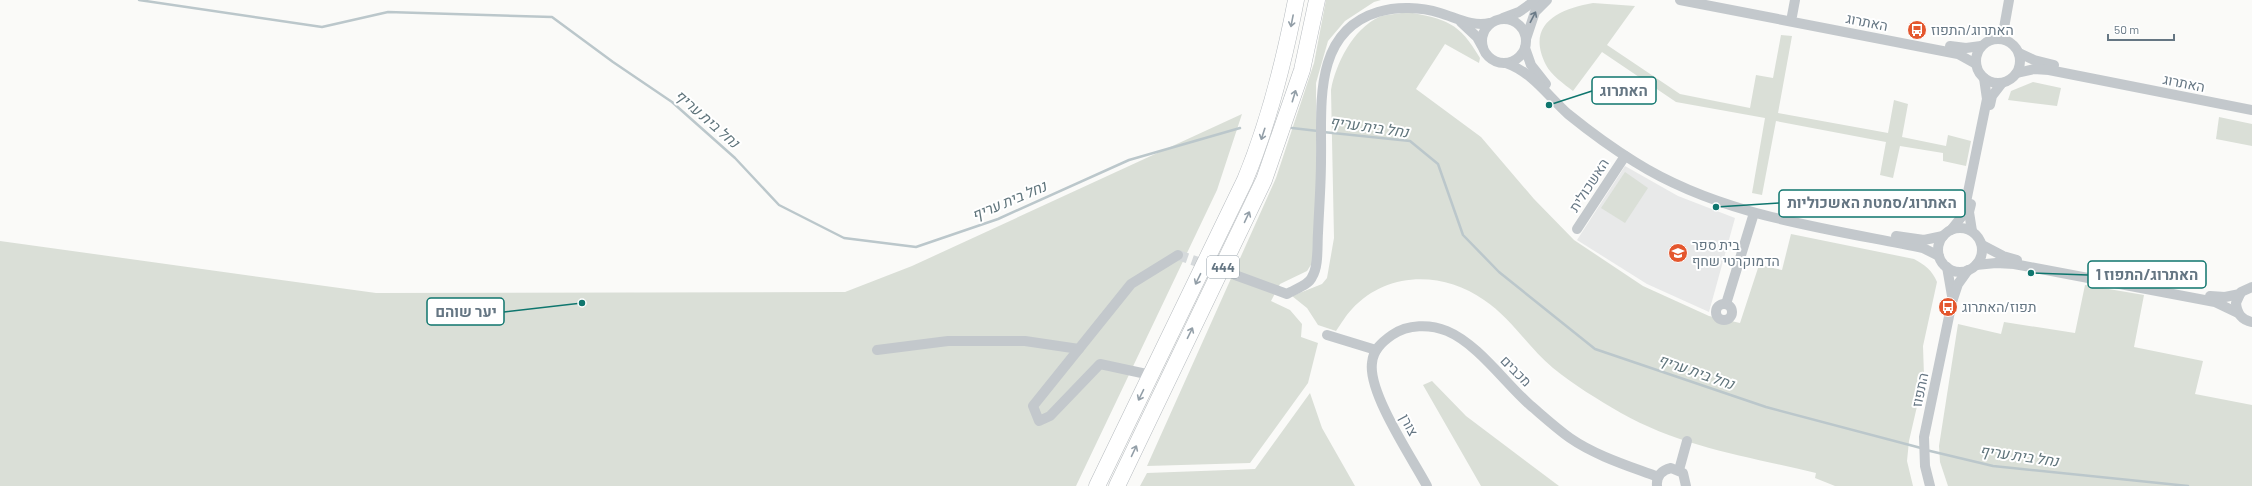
<svg xmlns="http://www.w3.org/2000/svg" width="2252" height="486" font-family="Barlow,Heebo,sans-serif">
  <rect width="100%" height="100%" fill="#fafaf8"/>
  <path fill="#e8e9e9" d="M1625,166L1678,196L1735,218L1709,312L1647,284L1577,240Z"/>
  <g fill="#dadfd7">
    <path d="M1326,0H1381L1374,2L1345,21L1328,41L1316,83V257L1307,271L1280,284L1271,301L1290,310L1302,324L1301,337L1318,343L1308,383L1250,463L1147,466L1276,178L1314,63Z"/>
    <path d="M1593,3L1635,6L1607,45L1680,94L1750,108L1756,75L1773,78L1781,35L1792,36L1778,113L1888,133L1894,100L1908,104L1902,137L1946,146L1948,135L1971,141L1966,166L1943,161V153L1900,146L1893,178L1880,175L1886,142L1776,121L1762,195L1752,193L1765,118L1676,102L1602,52L1573,91C1564,84 1551,75 1546,65C1525,24 1559,9 1593,3Z"/>
    <path d="M1407,12C1446,19 1459,22 1480,58L1479,63L1445,44L1416,89L1481,137L1534,199L1574,240L1643,286L1709,316L1740,323L1759,265L1782,270L1791,234L1914,259C1925,265 1932,270 1937,282L1923,346L1924,376L1909,441L1907,461L1913,486H1835L1815,478L1816,473C1750,457 1681,447 1621,413C1597,399 1574,385 1553,368C1528,347 1511,318 1484,300C1443,271 1387,271 1352,309C1346,315 1341,324 1336,331L1318,325L1307,308L1292,296L1322,284L1327,278L1334,238L1331,90C1336,63 1353,29 1379,17C1387,14 1398,14 1407,12Z"/>
    <path d="M2033,82L2061,88L2057,106L2008,100L2011,91Z"/>
    <path d="M1242,114L1217,190L1076,486H0V241L376,293L845,292L912,266Z"/>
    <path d="M2219,117L2252,124V146L2216,139Z"/>
    <path d="M1625,172L1648,188L1625,223L1601,208Z"/>
    <path d="M2085,285L2144,295L2134,347L2203,361L2195,394L2252,405V486H1948L1940,462L1939,446L1958,324L2001,334L2004,322L2075,333Z"/>
    <path d="M1432,381L1466,416L1559,486H1481L1423,385Z"/>
    <path d="M1310,393L1322,428L1355,486H1140L1147,473L1255,469Z"/>
  </g>
  <g fill="none" stroke-linecap="round" stroke-linejoin="round">
    <g stroke="#bbc7cb" stroke-width="2.5">
      <path d="M139,0L322,27L388,12L552,17L613,62L672,102L735,158L779,205L844,238L916,247L998,219L1129,160L1240,128"/>
      <path d="M1292,128L1318,131"/>
      <path d="M1323,132L1410,141L1438,164L1463,235L1499,272L1595,349L1766,407L1921,448"/>
      <path d="M1926,450L1993,466L2188,486"/>
    </g>
    <path stroke="#d5d9db" stroke-width="10" stroke-dasharray="10 5" stroke-linecap="butt" d="M1178,255L1235,275"/>
    <defs>
      <g id="primary">
        <path d="M1097,486L1245,180C1269,122 1284,62 1296,0"/>
        <path d="M1117,486L1264,180L1302,70L1317,0"/>
      </g>
    </defs>
    <use href="#primary" stroke="#b5babe" stroke-width="17"/>
    <g stroke="#c3c8cc" stroke-width="10">
      <path d="M1680,0L1958,54L1976,64"/>
      <path d="M1792,16L1795,0"/>
      <path d="M1503,18L1519,12L1536,0"/>
      <circle cx="1504" cy="41" r="22"/>
      <path d="M1461,22L1477,37L1482,46"/>
      <circle cx="1998" cy="61" r="22"/>
      <path d="M1526,39L1535,12L1547,0"/>
      <path d="M2002,39L2009,0"/>
      <path d="M1950,46L1966,48L1981,46"/>
      <path d="M1525,48L1531,65L1546,84"/>
      <path d="M2019,53L2034,60L2054,65"/>
      <path d="M1506,63C1532,72 1548,96 1568,114C1589,131 1612,148 1635,162C1721,216 1825,228 1923,248L1939,256"/>
      <path d="M2017,73L2034,69L2049,70L2252,110"/>
      <path d="M1990,105L1992,96L2002,83"/>
      <path d="M1971,204L1969,212L1972,231"/>
      <circle cx="1960" cy="250" r="22"/>
      <path d="M1577,229L1625,156"/>
      <path d="M1951,230L1963,215L1966,202L1987,99L1984,78"/>
      <path d="M1896,236L1924,240L1943,236"/>
      <path d="M1982,245L2003,256L2017,260"/>
      <path d="M1976,265L1996,263L2014,264L2215,302L2238,313"/>
      <path d="M1947,267L1952,296"/>
      <path d="M1235,275L1287,294C1295,289 1309,285 1312,277C1319,266 1317,246 1318,233C1319,209 1321,184 1321,160C1322,107 1312,32 1378,12C1397,6 1421,7 1440,13C1457,18 1472,27 1490,23"/>
      <path d="M2252,287L2241,292L2236,303C2237,314 2242,320 2252,322"/>
      <path d="M2210,296L2225,297L2240,294"/>
      <path d="M1726,304L1754,213"/>
      <circle cx="1724" cy="312" r="8"/>
      <path d="M1327,335L1376,350"/>
      <path d="M877,350L948,341H1025L1079,349"/>
      <path d="M1151,375L1100,364L1050,416L1039,421L1033,406L1131,284L1178,255"/>
      <path d="M1679,470L1687,441"/>
      <path d="M1427,486C1412,458 1368,393 1372,363C1373,350 1382,342 1392,335C1408,324 1430,324 1447,331C1478,344 1505,383 1530,405C1543,416 1556,428 1570,438C1596,456 1629,466 1658,477"/>
      <path d="M1657,486C1656,476 1662,470 1671,468L1683,473L1686,486"/>
      <path d="M1930,486L1925,466L1924,437L1952,302L1958,284L1968,270"/>
    </g>
    <use href="#primary" stroke="#fff" stroke-width="16"/>
  </g>
  <defs><path id="oneway-shaft" d="M-6 0H5M1.5-3L5.5 0L1.5 3" fill="none" stroke-width="1.6" stroke-linecap="round" stroke-linejoin="round"/></defs>
  <use stroke="#6a7a87" href="#oneway-shaft" transform="translate(1533 17) rotate(-63)"/>
  <g stroke="#939fa8">
    <use href="#oneway-shaft" transform="translate(1292 21) rotate(101)"/>
    <use href="#oneway-shaft" transform="translate(1294 96) rotate(-73)"/>
    <use href="#oneway-shaft" transform="translate(1263 134) rotate(108)"/>
    <use href="#oneway-shaft" transform="translate(1247 217) rotate(-65)"/>
    <use href="#oneway-shaft" transform="translate(1198 279) rotate(116)"/>
    <use href="#oneway-shaft" transform="translate(1190 333) rotate(-64)"/>
    <use href="#oneway-shaft" transform="translate(1141 395) rotate(116)"/>
    <use href="#oneway-shaft" transform="translate(1134 451) rotate(-65)"/>
  </g>
  <defs>
    <symbol id="bus-disc" viewBox="-11 -11 22 22"><circle r="9.5" fill="#e4572e" stroke="#fff"/><path d="M-5-6H5V4H4V6H2V4H-2V6H-4V4H-5ZM-3.5-4V0h7V-4ZM-3.5 1.2v1.5H-2V1.2ZM2 1.2v1.5H3.5V1.2Z" fill="#fff"/></symbol>
    <symbol id="school-disc" viewBox="-11 -11 22 22"><circle r="9.5" fill="#e4572e" stroke="#fff"/><path d="M0-5L7-2L0 1L-7-2ZM-4 1L0 2.5L4 1V4Q0 6-4 4Z" fill="#fff"/></symbol>
  </defs>
  <g fill-rule="evenodd">
    <use href="#bus-disc" x="1906" y="19" width="22" height="22"/>
    <use href="#school-disc" x="1667" y="242" width="22" height="22"/>
    <use href="#bus-disc" x="1937" y="296" width="22" height="22"/>
  </g>
  <g text-anchor="middle" stroke-width="4" stroke-linejoin="round" paint-order="stroke">
    <rect fill="#fff" stroke="#939fa8" stroke-width="1" x="1207" y="256" width="32" height="22" rx="3"/>
    <g font-size="13" font-weight="bold" fill="#657683">
      <text x="1223" y="272">444</text>
    </g>
    <g font-size="14" fill="#657683" stroke="#fff">
      <text transform="translate(1867 22) rotate(11)" y="5">האתרוג</text>
      <text transform="translate(2184 83) rotate(11)" y="5">האתרוג</text>
      <text transform="translate(1589 185) rotate(-57)" y="5">האשכולית</text>
      <text transform="translate(1516 371) rotate(45)" y="5">מכבים</text>
      <text transform="translate(1920 390) rotate(-78)" y="5">התפוז</text>
      <text transform="translate(1409 425) rotate(62)" y="5">צורן</text>
    </g>
    <g font-size="14" fill="#657683" stroke="#fff" text-anchor="start">
      <text x="1931" y="35">האתרוג/התפוז</text>
      <text x="1692" y="250">בית ספר<tspan x="1692" dy="16">הדמוקרטי שחף</tspan></text>
      <text x="1962" y="312">תפוז/האתרוג</text>
    </g>
    <g font-size="15" font-style="italic" fill="#60757c" stroke="#fff">
      <text transform="translate(707 119) rotate(41)" y="5">נחל בית עריף</text>
      <text transform="translate(1369 127) rotate(8)" y="5">נחל בית עריף</text>
      <text transform="translate(1009 201) rotate(-23)" y="5">נחל בית עריף</text>
      <text transform="translate(1696 372) rotate(19)" y="5">נחל בית עריף</text>
      <text transform="translate(2019 456) rotate(8)" y="5">נחל בית עריף</text>
    </g>
  </g>
  <path fill="none" stroke="#0f766e" stroke-width="1.5" d="M1549 105L1592 91M1716 207L1779 203M2031 273L2088 275M582 303L504 312"/>
  <g fill="#0f766e" stroke="#fff" stroke-width="1.5">
    <circle cx="1549" cy="105" r="4"/>
    <circle cx="1716" cy="207" r="4"/>
    <circle cx="2031" cy="273" r="4"/>
    <circle cx="582" cy="303" r="4"/>
  </g>
  <g fill="#fff" stroke="#0f766e" stroke-width="1.5">
    <rect x="1592" y="77" width="64" height="27" rx="4"/>
    <rect x="1779" y="190" width="186" height="27" rx="4"/>
    <rect x="2088" y="261" width="118" height="27" rx="4"/>
    <rect x="427" y="298" width="77" height="27" rx="4"/>
  </g>
  <g font-size="15" text-anchor="middle" font-weight="bold" fill="#657683">
    <text x="1624" y="96">האתרוג</text>
    <text x="1872" y="208">האתרוג/סמטת האשכוליות</text>
    <text x="2147" y="280">האתרוג/התפוז 1</text>
    <text x="466" y="317">יער שוהם</text>
  </g>
  <path d="M2108 34v6h66v-6" fill="none" stroke="#657683" stroke-width="2"/>
  <text x="2114" y="34" font-size="12" fill="#657683" stroke="#ffffff" stroke-width="3" paint-order="stroke">50 m</text>
</svg>
